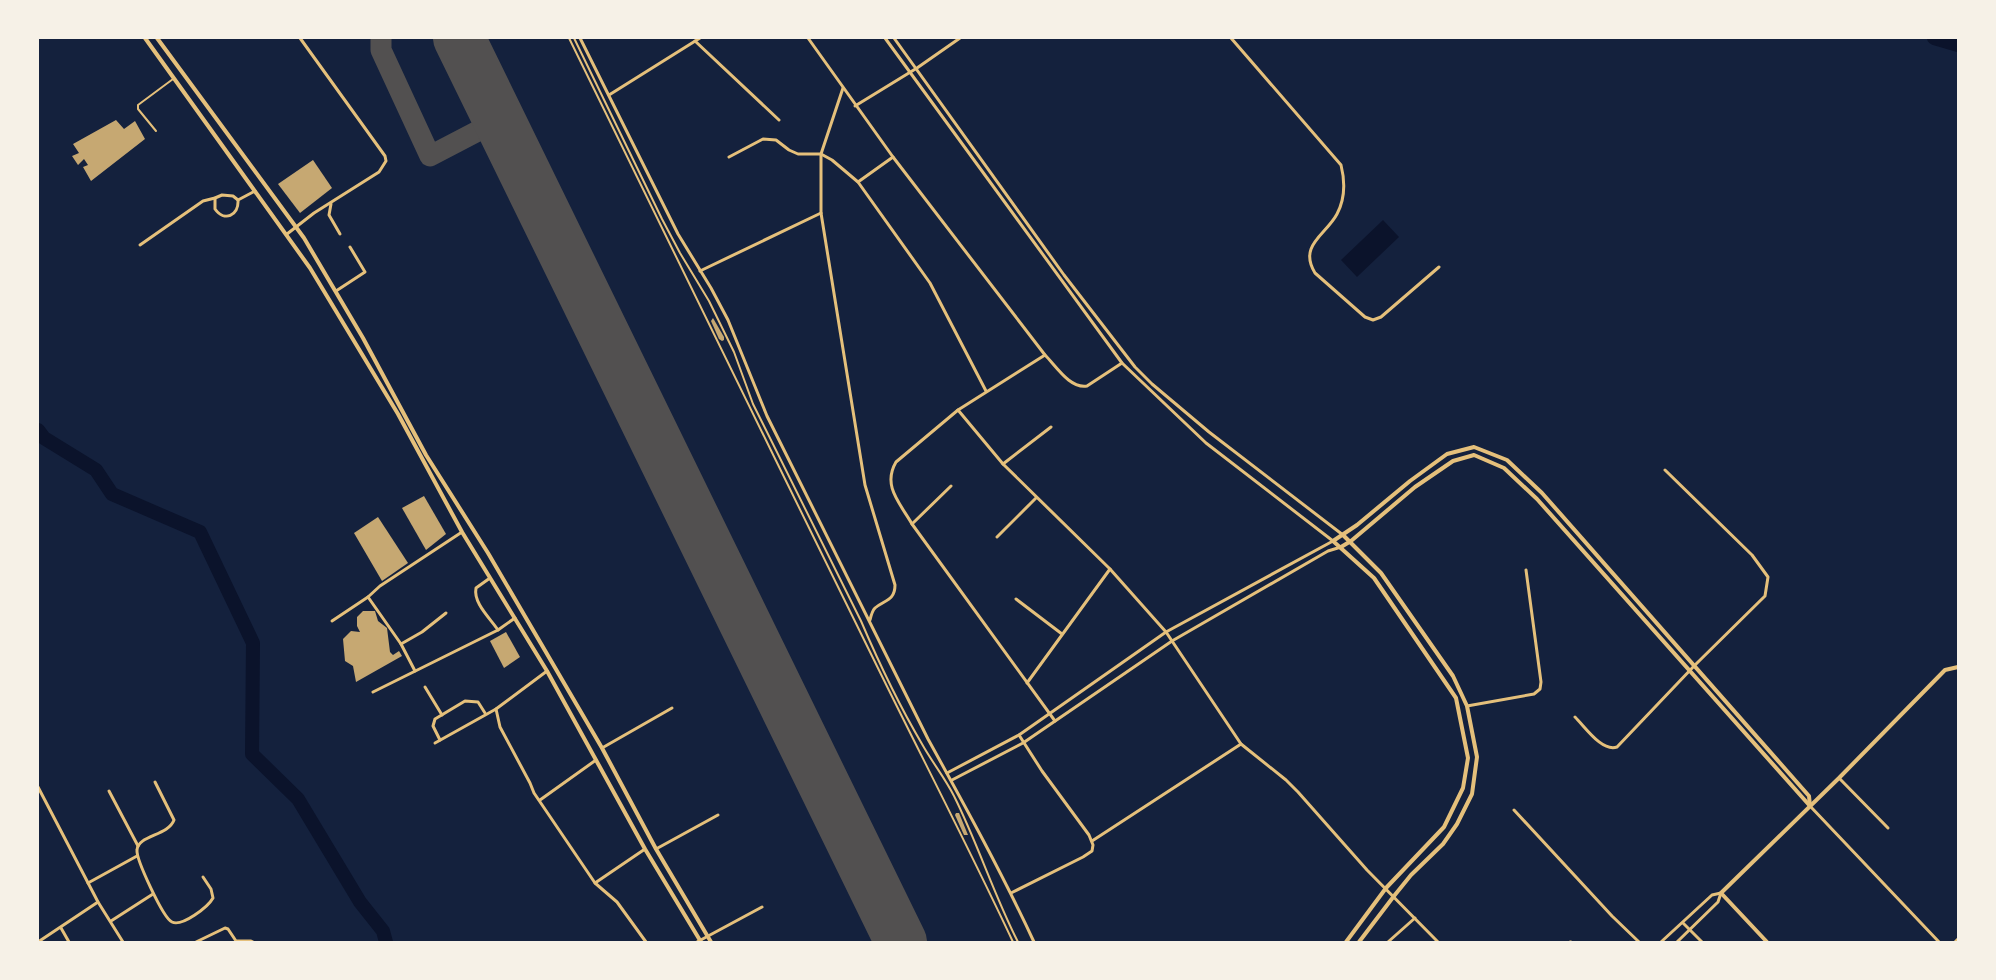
<svg xmlns="http://www.w3.org/2000/svg" width="1996" height="980" font-family="Overpass,sans-serif">
  <rect width="100%" height="100%" fill="#14213d"/>
  <path fill="#0b132b" d="M1383,220L1399,237L1357,277L1341,260Z"/>
  <g fill="none" stroke-linecap="round" stroke-linejoin="round">
    <g stroke="#0b132b" stroke-width="14">
      <path d="M1934,38L1958,45"/>
      <path d="M38,430L44,438L96,470L112,494L200,532L253,643L252,754L298,799L360,902L383,931L386,942"/>
    </g>
    <path stroke="#525050" stroke-width="21" d="M381,38V50L430,156L499,120"/>
    <path stroke="#525050" stroke-width="52" d="M459,38L901,942"/>
  </g>
  <g fill="#c6a872">
    <path d="M116,120L124,129L135,121L145,139L91,181L83,167L88,165L84,159L78,165L72,156L79,153L73,144Z"/>
    <path d="M313,160L332,188L300,213L278,184Z"/>
    <path d="M713,318L724,337V340L722,341L719,339L711,321Z"/>
    <path d="M424,496L446,534L426,550L402,508Z"/>
    <path d="M378,517L408,563L382,581L354,533Z"/>
    <path d="M363,611H375L378,621L387,628L390,652L393,655L399,651L402,656L356,682L353,666L345,661L343,639L351,631L360,632L357,626V617Z"/>
    <path d="M506,632L520,657L504,668L490,641Z"/>
    <path d="M956,813H959L968,835H964L955,815Z"/>
  </g>
  <g fill="none" stroke-linecap="round" stroke-linejoin="round">
    <g stroke="#e5c07b" stroke-width="2">
      <path d="M569,38C669,244 771,450 872,656C919,752 968,846 1013,942"/>
      <path d="M574,38L662,219L680,253L709,301L734,352L753,404L861,621C879,663 899,705 922,744C932,762 945,778 954,796C978,844 994,895 1018,942"/>
      <path d="M156,131L138,109V105L173,79"/>
    </g>
    <g stroke="#e5c07b" stroke-width="3">
      <path d="M580,38L678,234L711,288L728,320L767,416L928,739C965,806 1002,873 1034,942"/>
      <path d="M808,38L893,157L1045,355C1056,366 1070,389 1087,386L1122,363"/>
      <path d="M885,38L1122,363L1206,443L1333,541L1166,632L1019,735L947,773"/>
      <path d="M894,38L1064,275L1135,367L1152,384L1209,432L1343,535"/>
      <path d="M1231,38L1341,165C1345,181 1345,199 1337,214C1326,235 1298,245 1315,273L1365,317L1373,320L1381,317L1439,267"/>
      <path d="M695,41L779,120"/>
      <path d="M843,88L821,154V213L865,485L895,585C895,601 884,600 875,608C872,611 871,616 870,620"/>
      <path d="M609,95L700,38"/>
      <path d="M855,106L917,68L960,38"/>
      <path d="M729,157L763,139L776,140L789,150L798,154H821L832,160L858,182L930,283L986,391"/>
      <path d="M858,182L893,157"/>
      <path d="M215,198V209C224,222 239,216 238,200L255,191"/>
      <path d="M331,204L329,215L340,234"/>
      <path d="M287,234L314,213L379,172L386,161L385,156L300,38"/>
      <path d="M140,245L203,201L215,198L222,195L233,196L238,200"/>
      <path d="M700,271L821,213"/>
      <path d="M336,291L365,272L350,247"/>
      <path d="M1045,355L958,410L896,462C882,486 900,503 912,524L1055,721"/>
      <path d="M958,410L1003,464L1110,569L1166,632L1241,744L1286,780L1298,792L1367,870L1438,942"/>
      <path d="M1003,464L1051,427"/>
      <path d="M912,524L951,486"/>
      <path d="M997,537L1036,498"/>
      <path d="M490,578L476,588C473,603 490,618 498,630"/>
      <path d="M368,597L401,644L415,671"/>
      <path d="M1016,599L1062,634"/>
      <path d="M332,621L368,597L380,586L462,532"/>
      <path d="M401,644L422,632L446,613"/>
      <path d="M547,671L496,709L500,727L530,783L534,793L595,883L617,902L646,942"/>
      <path d="M1027,683L1110,569"/>
      <path d="M425,687L442,715"/>
      <path d="M373,692L498,630L515,618"/>
      <path d="M1467,706L1534,694L1540,689L1541,682L1526,570"/>
      <path d="M1575,717C1586,728 1602,752 1617,747L1695,665L1765,596L1768,577L1752,555L1665,470"/>
      <path d="M440,740L433,726L435,719L465,701L478,702L485,713"/>
      <path d="M435,743L496,709"/>
      <path d="M602,748L672,708"/>
      <path d="M1839,778L1888,828"/>
      <path d="M952,780L1023,743L1172,641L1328,551L1341,547"/>
      <path d="M155,782L174,820C168,836 138,835 137,850C136,859 163,918 172,922C182,927 208,907 213,898L211,889L203,877"/>
      <path d="M38,787L98,902L123,942"/>
      <path d="M109,791L138,846"/>
      <path d="M540,800L596,760"/>
      <path d="M1810,806L1939,942"/>
      <path d="M1514,810L1612,916L1639,942"/>
      <path d="M1092,841L1241,744"/>
      <path d="M656,849L718,815"/>
      <path d="M88,883L137,856"/>
      <path d="M595,883L645,849"/>
      <path d="M1011,893L1083,857L1092,851L1093,845L1089,835L1042,771L1019,735"/>
      <path d="M111,921L153,894"/>
      <path d="M1683,923L1702,942"/>
      <path d="M61,928L69,942"/>
      <path d="M38,942L98,902"/>
      <path d="M196,942L225,928L228,929L236,941H251L253,942"/>
      <path d="M697,942L762,907"/>
      <path d="M1388,942L1415,918"/>
      <path d="M1570,942H1571"/>
      <path d="M1661,942L1712,895L1721,893"/>
      <path d="M1677,942L1718,902L1721,893"/>
      <path d="M1955,942L1958,939"/>
    </g>
    <g stroke="#e5c07b" stroke-width="4">
      <path d="M145,38L310,268L398,414L462,532L547,671L645,849L701,942"/>
      <path d="M157,38L304,238L363,338L426,455L488,553L602,748L656,849L711,942"/>
      <path d="M1343,535L1381,573L1453,676L1467,706L1477,757L1472,794L1457,824L1443,844L1411,875L1394,896L1359,942"/>
      <path d="M1341,547L1351,541L1415,487L1453,461L1474,455L1504,468L1537,499L1810,806"/>
      <path d="M1346,942L1386,888L1444,827L1463,788L1468,758L1456,698L1374,578L1333,541L1357,525L1410,481L1447,454L1474,447L1507,460L1542,493L1809,796L1810,806"/>
      <path d="M1767,942L1721,893L1839,778L1945,670L1958,667"/>
    </g>
  </g>
  <rect width="1996" height="980" fill="none" stroke="#f6f1e7" stroke-width="78"/>
</svg>
